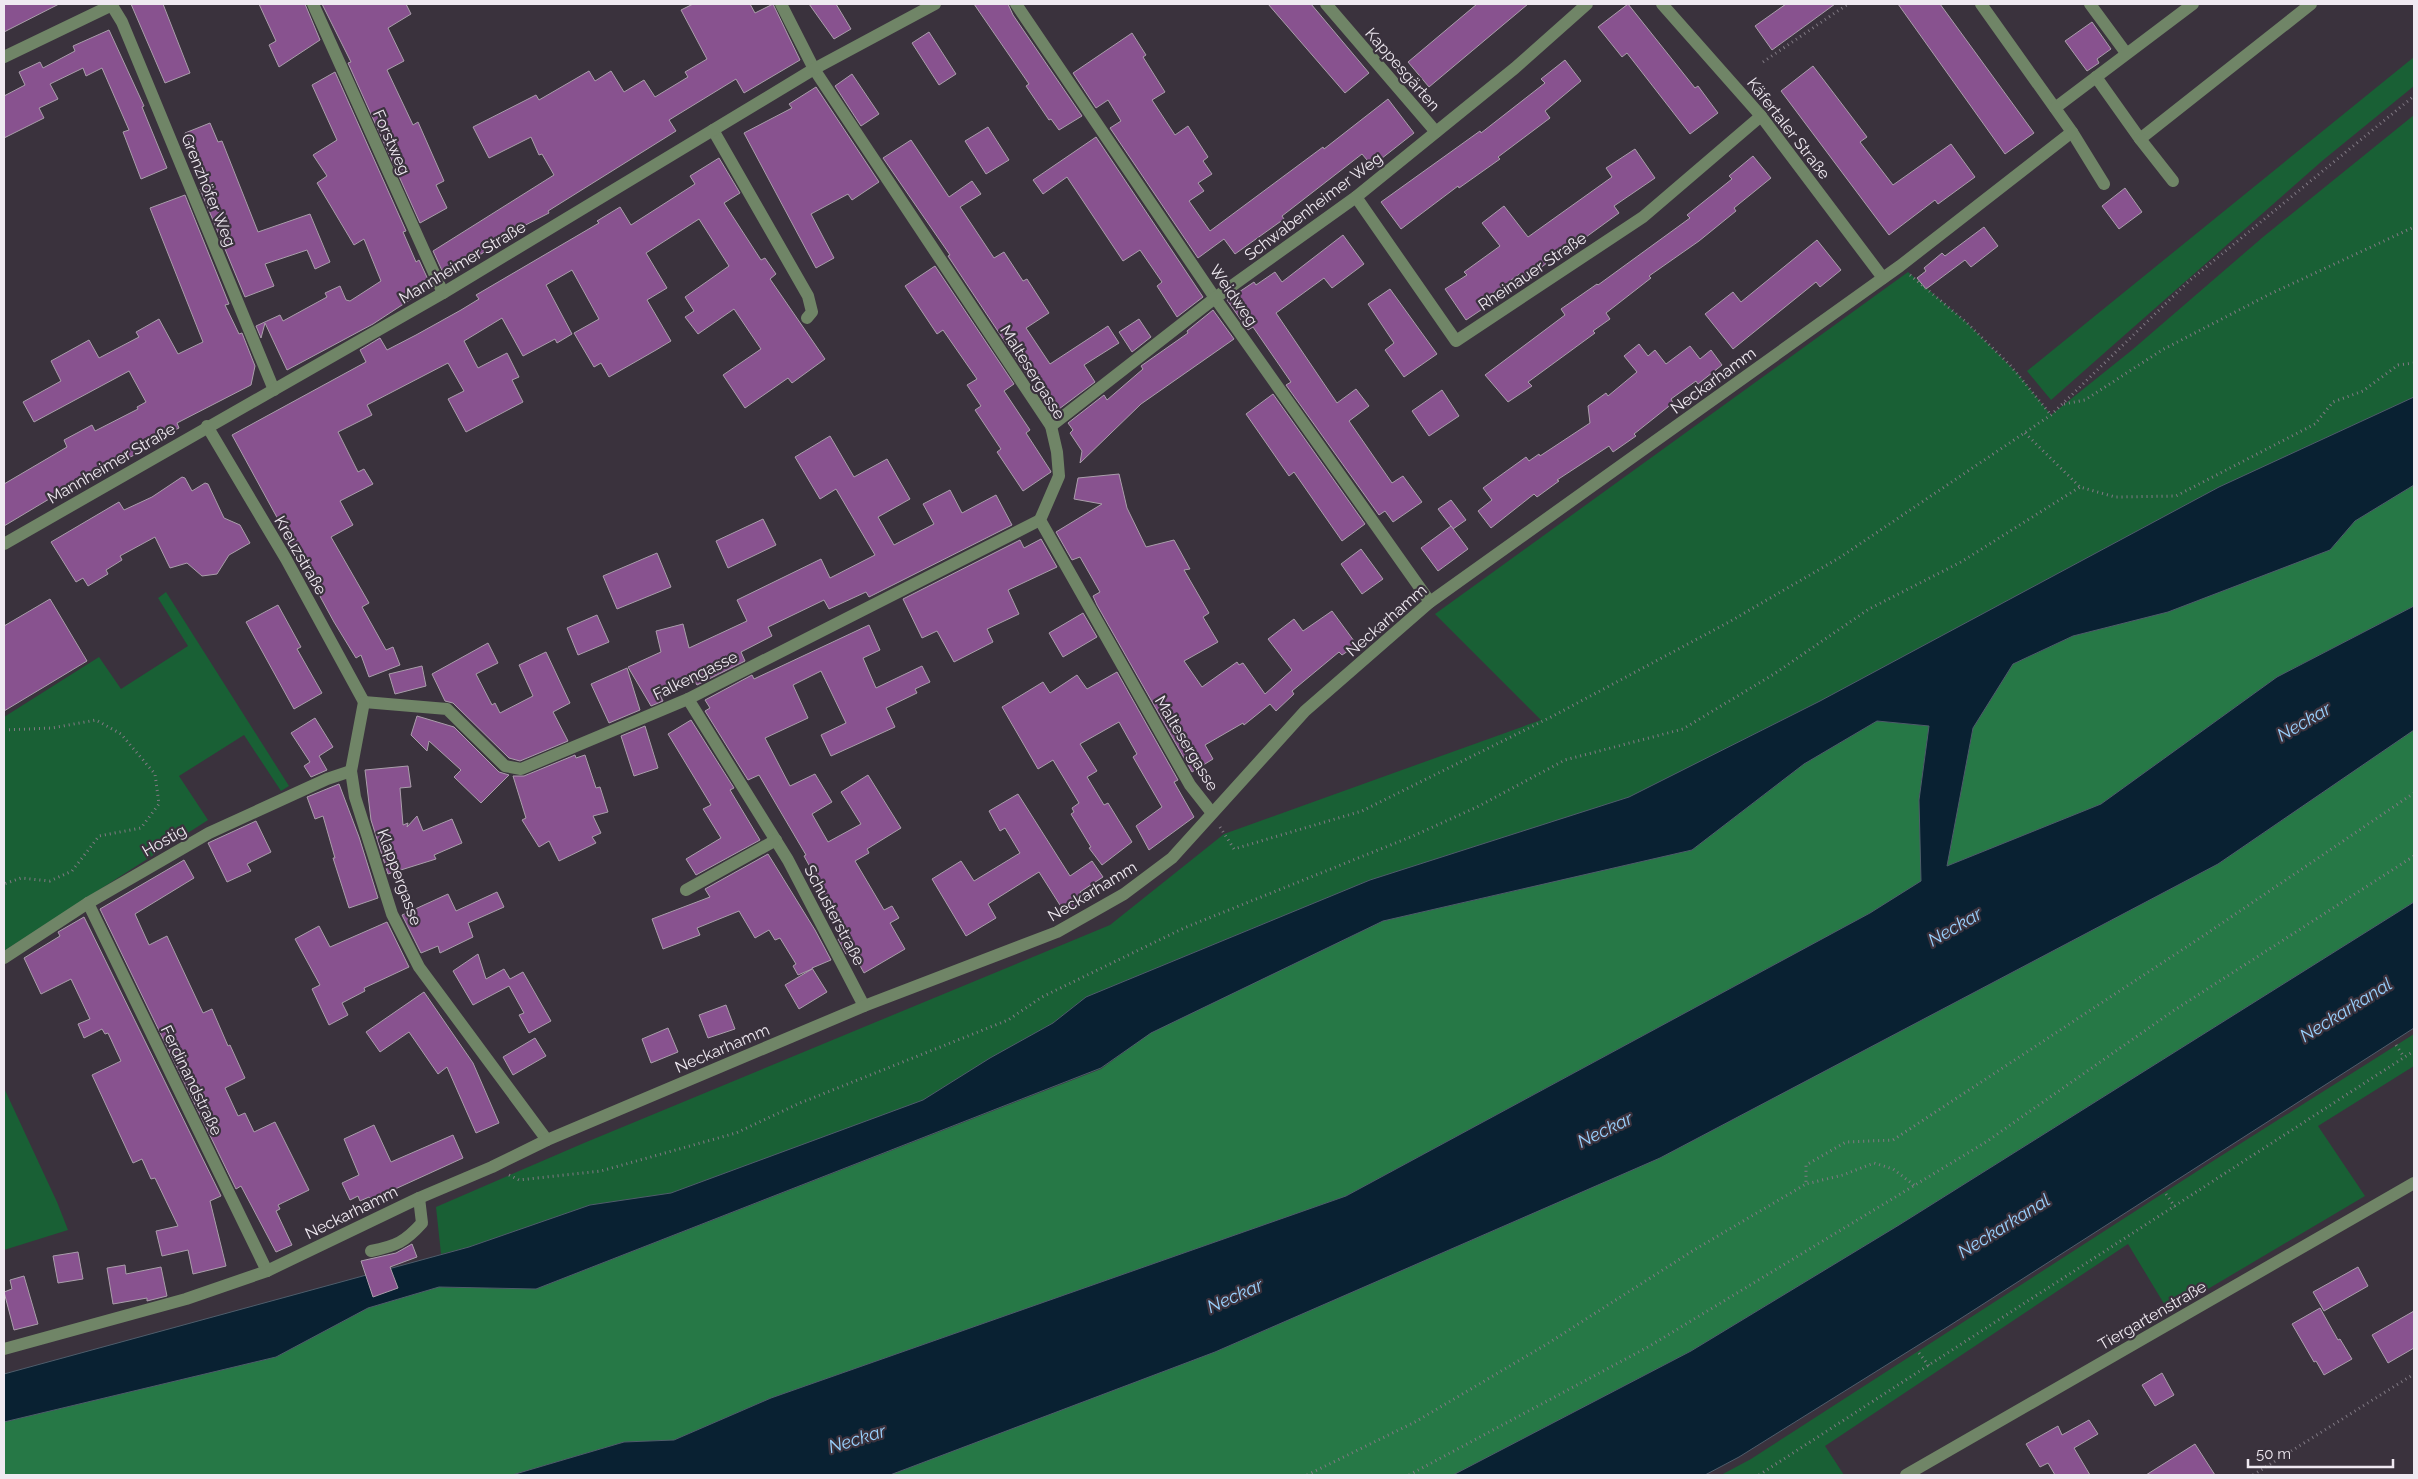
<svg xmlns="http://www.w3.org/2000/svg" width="2418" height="1479" font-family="Raleway,sans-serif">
  <rect width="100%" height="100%" fill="#3a323d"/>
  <g fill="#196035">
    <path d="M2414,57V86L2322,161L2051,400L2027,371Z"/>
    <path d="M2414,115V397L2219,487L1820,701L1629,797L1370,880L1086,997L1053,1023L990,1058L923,1100L671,1193L590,1205L469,1247L441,1254L436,1207L584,1143L1110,925L1224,834L1541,720L1435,614L1908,272L1966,322L2018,374L2051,415L2132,350L2263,237Z"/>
    <path d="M166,592L289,786L281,791L244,735L179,776L208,820L4,951V717L99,657L121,689L188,646L158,598Z"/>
    <path d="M2414,1034V1066L2318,1126L2365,1196L2169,1312L2128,1244L1825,1446L1844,1475H1721L1751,1459L2213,1161Z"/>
    <path d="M4,1088L57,1202L68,1230L4,1250Z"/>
  </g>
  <g fill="#267846">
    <path d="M2414,485V606L2277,677L2101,804L1947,866L1973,728L2013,664L2073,636L2168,612L2330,550L2355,521Z"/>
    <path d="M1877,721L1929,726L1919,800L1922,881L1870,913L1346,1196L771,1398L674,1440L624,1442L512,1475H4V1422L276,1357L368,1308L439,1287L536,1289L1101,1069L1150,1033L1383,921L1692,850L1804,764Z"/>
    <path d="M2414,730V902L1899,1225L1691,1351L1453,1475H890L1215,1352L1660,1158L2218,864Z"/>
  </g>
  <g fill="#092132" stroke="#4e5d6b">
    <path d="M2414,397V485L2355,521L2330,550L2168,612L2073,636L2013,664L1973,728L1947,866L2101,804L2277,677L2414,606V730L2218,864L1660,1158L1215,1352L890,1475H512L624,1442L674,1440L771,1398L1346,1196L1870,913L1921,881L1919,800L1929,726L1877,721L1804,764L1692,850L1383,921L1151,1033L1101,1068L536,1289L439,1287L368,1308L276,1357L4,1422V1374L469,1247L590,1205L671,1193L923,1100L990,1058L1053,1023L1086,997L1370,880L1629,797L1820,701L2219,487Z"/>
    <path d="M2414,902V1028L1949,1326L1739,1457L1705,1475H1453L1691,1351L1899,1225Z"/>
  </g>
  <g fill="#88528f" stroke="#aa9eab">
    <path d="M4,4H59L4,32Z"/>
    <path d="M131,4H163L190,73L165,83Z"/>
    <path d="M259,4H305L320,40L279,67L269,45L276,41Z"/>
    <path d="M322,4H406L411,14L388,28L404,61L387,70L413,125L418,122L444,181L436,185L447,208L420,223L348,63L351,62Z"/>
    <path d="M693,4H750L755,13L773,4L800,60L744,93L736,79L669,120L676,131L548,211L549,213L510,233L511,235L445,277L433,251L554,175L542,154L539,155L531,137L489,158L473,127L536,95L539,100L589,71L595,81L611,71L624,92L644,80L655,97L688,77L685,72L707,59L681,10Z"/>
    <path d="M809,4H836L851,29L834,39Z"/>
    <path d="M974,4H1008L1013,15L1082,116L1059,130L1051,119L1049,120L1026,86L1029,84Z"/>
    <path d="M1268,4H1311L1369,73L1345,93Z"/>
    <path d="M1477,4H1528L1429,87L1408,62Z"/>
    <path d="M1628,4L1695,88L1698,86L1718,113L1690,134L1627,53L1622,57L1598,27Z"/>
    <path d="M1786,4H1835L1772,50L1755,26Z"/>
    <path d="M1898,4H1940L2034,133L2005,154Z"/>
    <path d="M2092,22L2111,49L2097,59L2099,63L2087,71L2065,41Z"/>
    <path d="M109,30L144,106L142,107L167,168L141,179L123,132L129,130L102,68L86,76L83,68L50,84L58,99L39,108L44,118L4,138V96L25,85L19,72L40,62L43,68L75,51L73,46Z"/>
    <path d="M929,32L956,74L939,85L912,43Z"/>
    <path d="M1132,33L1146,55L1143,57L1165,92L1152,100L1175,135L1188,126L1208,157L1203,161L1212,174L1198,183L1204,191L1189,201L1210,231L1323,147L1324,149L1388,99L1414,133L1372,166L1362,154L1282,216L1284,219L1235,254L1224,239L1198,258L1110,128L1121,121L1108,100L1096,108L1073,73Z"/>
    <path d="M1565,60L1581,81L1545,111L1550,118L1498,157L1500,159L1459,188L1458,186L1401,229L1381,202L1480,131L1481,133L1545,83L1541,79Z"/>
    <path d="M1813,66L1867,137L1860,142L1893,185L1951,144L1975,177L1938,204L1935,200L1889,235L1781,91Z"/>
    <path d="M335,72L406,231L403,232L416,262L419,260L431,286L373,324L287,370L265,323L261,338L256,326L280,315L283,321L327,297L325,293L340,286L346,300L350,301L381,281L364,239L354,245L317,183L327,176L313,155L337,140L312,85Z"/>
    <path d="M852,74L879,114L861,126L835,86Z"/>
    <path d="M816,87L879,182L852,200L848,194L811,214L834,258L816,268L744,133L792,108L789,104Z"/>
    <path d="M210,123L218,142L222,141L258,232L310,214L330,262L315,269L307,250L265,264L274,286L245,297L200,189L207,186L185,133Z"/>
    <path d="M988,127L1009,160L986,174L965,141Z"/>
    <path d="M1096,137L1203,297L1177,317L1157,286L1162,282L1140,250L1123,261L1067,177L1043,194L1033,180Z"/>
    <path d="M911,140L949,197L972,181L981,194L960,207L994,258L1004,252L1023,281L1027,279L1049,313L1026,328L1050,364L1108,326L1119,343L1084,365L1095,382L1059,409L1033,371L1027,375L948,256L950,255L883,158Z"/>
    <path d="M1635,149L1655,178L1614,206L1619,213L1571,248L1569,246L1526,279L1521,273L1483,300L1487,306L1466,320L1445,289L1467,275L1464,272L1500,246L1482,223L1504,206L1528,237L1612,177L1606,168Z"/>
    <path d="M1753,156L1771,178L1734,208L1736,211L1699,241L1649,276L1651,278L1606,313L1610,319L1593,331L1595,333L1528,382L1532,386L1508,402L1485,375L1565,315L1561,309L1597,284L1598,285L1690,218L1687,215L1732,179L1729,176Z"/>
    <path d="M719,158L740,193L724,203L761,260L765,258L776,274L770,279L825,359L792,383L788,378L745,408L723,375L761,349L734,309L698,334L685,317L694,311L685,297L729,266L699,219L646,253L667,288L647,300L671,341L656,350L609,377L601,363L594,367L574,333L599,319L572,270L546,285L572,334L557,343L555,339L523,356L502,318L464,341L478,368L507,353L519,377L512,380L523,402L466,432L448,399L464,391L448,363L367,405L372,415L338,432L358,472L364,469L373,484L340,501L353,525L331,537L369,603L362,607L386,650L393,647L400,665L369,677L361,655L356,658L334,622L232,435L366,362L360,350L380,338L387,350L416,335L461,310L479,299L476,295L599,223L597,221L620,207L631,225L695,184L690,176Z"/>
    <path d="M2125,188L2142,212L2119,229L2102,206Z"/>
    <path d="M185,195L229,304L225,305L239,334L242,333L255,366L251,385L177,423L179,428L145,445L147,448L123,461L121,456L4,526V484L67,447L64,440L92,425L95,431L138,409L137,407L146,402L129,371L34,422L23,402L61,381L51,361L89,340L99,358L139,337L136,332L159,319L178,354L203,342L150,208Z"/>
    <path d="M1984,227L1998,246L1971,267L1965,260L1926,289L1917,278L1926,271L1924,268L1942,253L1945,256Z"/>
    <path d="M1343,235L1364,264L1332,288L1324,278L1276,313L1337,403L1356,389L1369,406L1349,421L1392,483L1403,476L1422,502L1393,522L1385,511L1379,515L1286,385L1291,382L1253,327L1248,330L1227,300L1254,282L1256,285L1275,272L1282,282Z"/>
    <path d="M1817,240L1841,270L1820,287L1816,282L1733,349L1705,314L1733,292L1741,302Z"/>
    <path d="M935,266L1014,384L1004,391L1030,430L1026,433L1050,470L1051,472L1023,491L997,452L1001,449L975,410L981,406L967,385L977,379L943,330L937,334L905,286Z"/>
    <path d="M1390,289L1437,354L1404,377L1385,350L1394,343L1368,304Z"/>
    <path d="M1213,310L1234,339L1141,404L1080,463L1082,451L1070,433L1073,430L1068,423L1104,395L1107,400L1143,369L1141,366L1188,333L1187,331Z"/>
    <path d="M1139,319L1151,337L1132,352L1119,332Z"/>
    <path d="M1639,344L1648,356L1655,350L1666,364L1690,346L1700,359L1711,350L1722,365L1698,384L1696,381L1671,399L1673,403L1634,434L1636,436L1613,452L1609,446L1557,480L1559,481L1537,497L1534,494L1491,528L1478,511L1492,500L1483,488L1526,457L1529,461L1539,454L1540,456L1590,423L1588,406L1606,393L1608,396L1637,372L1624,356Z"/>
    <path d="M1442,390L1459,416L1429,436L1412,411Z"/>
    <path d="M1273,394L1365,524L1342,541L1294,472L1289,476L1246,414Z"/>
    <path d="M830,436L854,477L887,459L910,499L878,517L894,545L934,524L923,504L950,490L962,513L996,495L1012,525L869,597L866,592L829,609L824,600L768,627L772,636L741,652L745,661L697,685L693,679L657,689L663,701L651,706L628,667L661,652L656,631L683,624L689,648L747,621L737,600L821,559L830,578L875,555L836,489L820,499L795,457Z"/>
    <path d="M1119,474L1127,508L1146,547L1174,540L1190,569L1184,570L1209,613L1203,617L1218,642L1184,661L1202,687L1237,662L1239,665L1243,663L1265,694L1292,670L1268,639L1294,619L1303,631L1332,611L1357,645L1342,655L1339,652L1292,691L1294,694L1276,711L1270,704L1244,725L1243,723L1205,745L1213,759L1192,772L1097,605L1093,596L1100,592L1080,557L1072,560L1056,532L1102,504L1074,499L1078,478Z"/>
    <path d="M182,477L185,478L192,491L205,483L208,484L224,518L240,525L250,543L229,555L217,574L202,576L187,563L170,568L155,537L120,556L122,560L106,570L108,574L88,586L83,578L76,582L51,542L119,502L124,510L152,497Z"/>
    <path d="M1451,500L1466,520L1453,529L1438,509Z"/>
    <path d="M763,519L776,545L728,568L716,541Z"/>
    <path d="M1451,526L1468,549L1438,571L1421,548Z"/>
    <path d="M1041,539L1057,567L1008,590L1019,614L987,629L993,642L954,662L937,631L922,638L903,599L1020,540L1024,548Z"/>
    <path d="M1361,549L1383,579L1362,594L1341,564Z"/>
    <path d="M657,553L671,587L617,609L603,576Z"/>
    <path d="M50,599L87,661L4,711V626Z"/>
    <path d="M278,605L301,647L297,649L322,693L294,709L246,622Z"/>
    <path d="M1083,613L1097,637L1063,657L1049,633Z"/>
    <path d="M597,615L609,642L578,655L567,628Z"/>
    <path d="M869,625L880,650L863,658L876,688L922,666L930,682L915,689L917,693L886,708L895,727L831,756L821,735L846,723L821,671L793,685L808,718L765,738L790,786L815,774L832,802L812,814L828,842L861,824L841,792L868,775L901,828L867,849L869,853L855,861L884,910L892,906L899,918L890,923L905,949L864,973L852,951L846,954L838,939L847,934L804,856L806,855L759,775L748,780L705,711L710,708L705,700L752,675L754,679Z"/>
    <path d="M488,643L498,663L476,674L492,705L495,703L500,713L533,696L519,665L546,652L570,703L553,712L568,741L520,761L509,758L453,703L445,701L432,674Z"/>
    <path d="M422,666L426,686L395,694L389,674Z"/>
    <path d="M627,668L640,710L609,723L591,684Z"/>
    <path d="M1117,672L1178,780L1174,782L1194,817L1149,850L1136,826L1162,807L1133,757L1137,754L1119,722L1080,744L1097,771L1087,777L1104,805L1108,803L1132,842L1102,865L1089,848L1091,847L1071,814L1074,812L1072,808L1079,803L1053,760L1038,769L1002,707L1043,682L1050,693L1077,675L1087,689Z"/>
    <path d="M417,716L454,727L499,772L509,775L481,803L454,777L461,770L429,741L427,751L411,735Z"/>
    <path d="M315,718L333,747L319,756L327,770L311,777L304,766L310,762L291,733Z"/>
    <path d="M691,720L734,788L730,790L760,840L696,875L686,859L721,838L703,809L711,805L668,734Z"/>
    <path d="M645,726L658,768L634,776L621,736Z"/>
    <path d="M575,755L576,758L585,755L596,788L600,787L608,812L593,816L601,833L592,837L596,843L559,861L549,841L539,847L522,820L526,818L513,776H524Z"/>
    <path d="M408,766L411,787L400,788L403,825L408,823L407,827L417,816L423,831L452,819L462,843L434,855L436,859L388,874L371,820L365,770Z"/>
    <path d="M339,784L359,837L378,898L349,908L333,858H335L323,816L315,819L307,797Z"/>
    <path d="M1018,794L1070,876L1092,861L1103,877L1080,892L1085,901L1065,913L1039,872L988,904L996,918L966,936L932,879L961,861L974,881L1020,853L1005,828L1000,831L989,811Z"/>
    <path d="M256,821L271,852L247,864L251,871L227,882L208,843Z"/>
    <path d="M768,854L815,930L831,960L812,968L827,992L799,1009L785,985L812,969L798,975L793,966L796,964L780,938L775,940L769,930L755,938L739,911L697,928L700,935L663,949L652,919L710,897L705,889Z"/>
    <path d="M184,860L194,878L135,914L149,945L167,936L203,1013L212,1009L228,1046L230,1045L245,1078L225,1088L238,1116L245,1113L254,1132L275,1122L309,1190L278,1205L280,1209L276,1211L292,1245L276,1252L241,1186L236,1189L100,909Z"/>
    <path d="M497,892L504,907L468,923L473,937L440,953L438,946L421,953L402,915L448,894L456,911Z"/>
    <path d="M84,917L221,1196L210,1201L226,1266L193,1274L188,1250L162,1256L156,1231L178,1226L155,1178L151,1179L142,1159L133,1163L92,1075L121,1061L108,1033L105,1034L102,1029L84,1038L78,1024L90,1019L71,979L41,994L24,958L60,936L58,932Z"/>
    <path d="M387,922L409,967L364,988L365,991L342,1003L348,1015L329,1025L312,989L320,985L295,939L319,926L330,947Z"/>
    <path d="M478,954L486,979L504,969L510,979L523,972L551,1021L529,1033L519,1015L524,1013L509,986L473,1005L453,971Z"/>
    <path d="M424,992L473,1063L499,1123L476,1133L447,1067L438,1074L409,1032L380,1052L366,1032Z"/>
    <path d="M726,1005L735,1029L708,1038L699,1015Z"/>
    <path d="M668,1028L678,1052L651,1063L642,1039Z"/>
    <path d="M535,1038L546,1056L513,1075L503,1057Z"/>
    <path d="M374,1125L391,1162L453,1135L463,1158L371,1200L369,1197L360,1201L358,1196L350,1200L342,1183L359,1175L344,1139Z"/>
    <path d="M412,1244L417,1257L390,1267L398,1288L373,1297L361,1261L396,1253Z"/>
    <path d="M78,1252L83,1279L58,1283L53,1256Z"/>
    <path d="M125,1265L126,1274L161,1267L167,1296L147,1301V1298L113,1304L107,1268Z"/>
    <path d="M2358,1267L2368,1286L2324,1311L2313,1292Z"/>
    <path d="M24,1276L38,1324L14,1330L4,1292L12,1289L10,1280Z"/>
    <path d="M2320,1308L2338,1340L2340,1339L2352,1359L2324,1375L2316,1361L2314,1362L2292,1324Z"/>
    <path d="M2414,1311V1348L2388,1363L2372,1335Z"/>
    <path d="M2162,1373L2174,1395L2155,1406L2142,1385Z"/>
    <path d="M2089,1420L2098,1434L2074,1448L2090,1475H2055L2048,1463L2040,1467L2026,1444L2058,1426L2062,1435Z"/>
    <path d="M2195,1444L2215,1475H2146Z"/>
  </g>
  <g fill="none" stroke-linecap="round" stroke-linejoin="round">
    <g stroke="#817a84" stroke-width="3" stroke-dasharray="1 4" stroke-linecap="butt">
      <path d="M1763,62L1848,4"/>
      <path d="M1910,275L1966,322L2010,365L2051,415"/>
      <path d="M2064,404L2085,400L2162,350L2270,294L2414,227"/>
      <path d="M2025,433L2080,487L2115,497L2176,496L2315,424L2333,402L2363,391L2398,365L2414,363"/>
      <path d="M4,730L52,728L96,720L121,734L155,774L159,804L141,828L99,836L72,871L50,881L21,878L4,884"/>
      <path d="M1220,827L1234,849L1362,811L1553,716L1729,622L1839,558L2051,415L2189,281L2414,96"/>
      <path d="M2396,1045L2404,1057"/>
      <path d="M509,1175L519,1180L601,1171L736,1133L800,1103L1008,1020L1042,997L1184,928L1413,836L1477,807L1565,760L1683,729L1774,674L1869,609L1961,562L2080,487"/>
      <path d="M1914,1185L1893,1169L1874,1163L1843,1175L1806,1184V1165L1846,1142L1893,1140L2206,934L2414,793"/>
      <path d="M2166,1194L2175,1207"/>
      <path d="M1919,1353L1929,1366"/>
      <path d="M1307,1475L1415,1422L1547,1344L1694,1250L1806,1184"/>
      <path d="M1409,1475L1648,1347L1986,1142L2173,1011L2414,856"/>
      <path d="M1759,1475L2414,1051"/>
      <path d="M2253,1475L2414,1374"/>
    </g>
    <g stroke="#708567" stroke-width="12">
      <path d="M111,4L122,22L274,390"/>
      <path d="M313,4L443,293"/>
      <path d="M781,4L814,69L1051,426L1057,452L1059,476L1040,520L1190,785L1212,813"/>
      <path d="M1016,4L1215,298L1430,602"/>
      <path d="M1326,4L1436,132"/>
      <path d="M1662,4L1761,116L1883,278"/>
      <path d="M1981,4L2072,132L2104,184"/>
      <path d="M2090,4L2126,53"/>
      <path d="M4,57L112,5"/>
      <path d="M2096,77L2140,139L2311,4"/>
      <path d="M2055,108L2193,4"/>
      <path d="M713,130L808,296L812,312L807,318"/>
      <path d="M2140,139L2173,181"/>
      <path d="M1356,197L1456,341L1643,217L1761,116"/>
      <path d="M207,426L286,559L364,702"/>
      <path d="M1051,426L1215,298L1356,197L1515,68L1587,4"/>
      <path d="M4,544L443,293L814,69L935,4"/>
      <path d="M688,699L788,860L864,1006"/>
      <path d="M364,702L447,709L505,766L521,769L688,699L1040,520"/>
      <path d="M364,702L351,771L355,797L392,914L419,967L547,1140"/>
      <path d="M686,890L776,840"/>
      <path d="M88,903L267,1271"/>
      <path d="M4,958L88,903L209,833L327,779L351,771"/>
      <path d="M371,1251C396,1246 405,1242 422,1223L419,1198"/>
      <path d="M4,1349L186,1299L267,1271L419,1198L492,1167L547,1140L864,1006L1057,932L1124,894L1172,858L1305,711L1430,602L1900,266L2072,132"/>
      <path d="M1906,1475L2414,1183"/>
    </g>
  </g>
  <g text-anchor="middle" stroke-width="4.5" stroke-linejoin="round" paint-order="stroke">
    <g font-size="16" fill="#efe9f1" stroke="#3a323d">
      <text transform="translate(1403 69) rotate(49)" y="6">Kappesgärten</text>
      <text transform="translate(1789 128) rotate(52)" y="6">Käfertaler Straße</text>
      <text transform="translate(392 142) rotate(66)" y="6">Forstweg</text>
      <text transform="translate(209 190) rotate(68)" y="6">Grenzhöfer Weg</text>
      <text transform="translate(1313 206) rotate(-37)" y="6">Schwabenheimer Weg</text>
      <text transform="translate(462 262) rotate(-31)" y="6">Mannheimer Straße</text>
      <text transform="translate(1532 271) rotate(-34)" y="6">Rheinauer Straße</text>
      <text transform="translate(1234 295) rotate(55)" y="6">Weidweg</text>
      <text transform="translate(1033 372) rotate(58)" y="6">Maltesergasse</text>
      <text transform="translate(1713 380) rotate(-36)" y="6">Neckarhamm</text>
      <text transform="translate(111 463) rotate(-30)" y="6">Mannheimer Straße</text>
      <text transform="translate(301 555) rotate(60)" y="6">Kreuzstraße</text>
      <text transform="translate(1386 620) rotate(-41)" y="6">Neckarhamm</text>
      <text transform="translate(695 675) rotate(-26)" y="6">Falkengasse</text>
      <text transform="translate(1187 743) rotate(59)" y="6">Maltesergasse</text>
      <text transform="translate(164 840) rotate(-30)" y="6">Hostig</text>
      <text transform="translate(400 877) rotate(70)" y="6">Klappergasse</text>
      <text transform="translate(1092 891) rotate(-31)" y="6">Neckarhamm</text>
      <text transform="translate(835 915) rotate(62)" y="6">Schusterstraße</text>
      <text transform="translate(722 1048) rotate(-23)" y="6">Neckarhamm</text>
      <text transform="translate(192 1080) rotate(64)" y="6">Ferdinandstraße</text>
      <text transform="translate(351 1212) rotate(-26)" y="6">Neckarhamm</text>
      <text transform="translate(2152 1315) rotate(-30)" y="6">Tiergartenstraße</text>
    </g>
    <g font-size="18" font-style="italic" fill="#99d0fd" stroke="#3a323d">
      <text transform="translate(2304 722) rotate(-30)" y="6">Neckar</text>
      <text transform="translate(1955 927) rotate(-30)" y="6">Neckar</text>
      <text transform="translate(2346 1010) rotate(-32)" y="6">Neckarkanal</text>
      <text transform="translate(1605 1130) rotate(-26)" y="6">Neckar</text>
      <text transform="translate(2004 1226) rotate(-32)" y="6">Neckarkanal</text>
      <text transform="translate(1235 1296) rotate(-24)" y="6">Neckar</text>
      <text transform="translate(857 1439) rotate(-17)" y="6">Neckar</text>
    </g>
  </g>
  <rect width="2418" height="1479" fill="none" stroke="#efe9f1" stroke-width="10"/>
  <path d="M2248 1459v8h145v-8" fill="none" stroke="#efe9f1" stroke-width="2.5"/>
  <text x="2256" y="1459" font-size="15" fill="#efe9f1" stroke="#3a323d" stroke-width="4" paint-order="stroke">50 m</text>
</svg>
